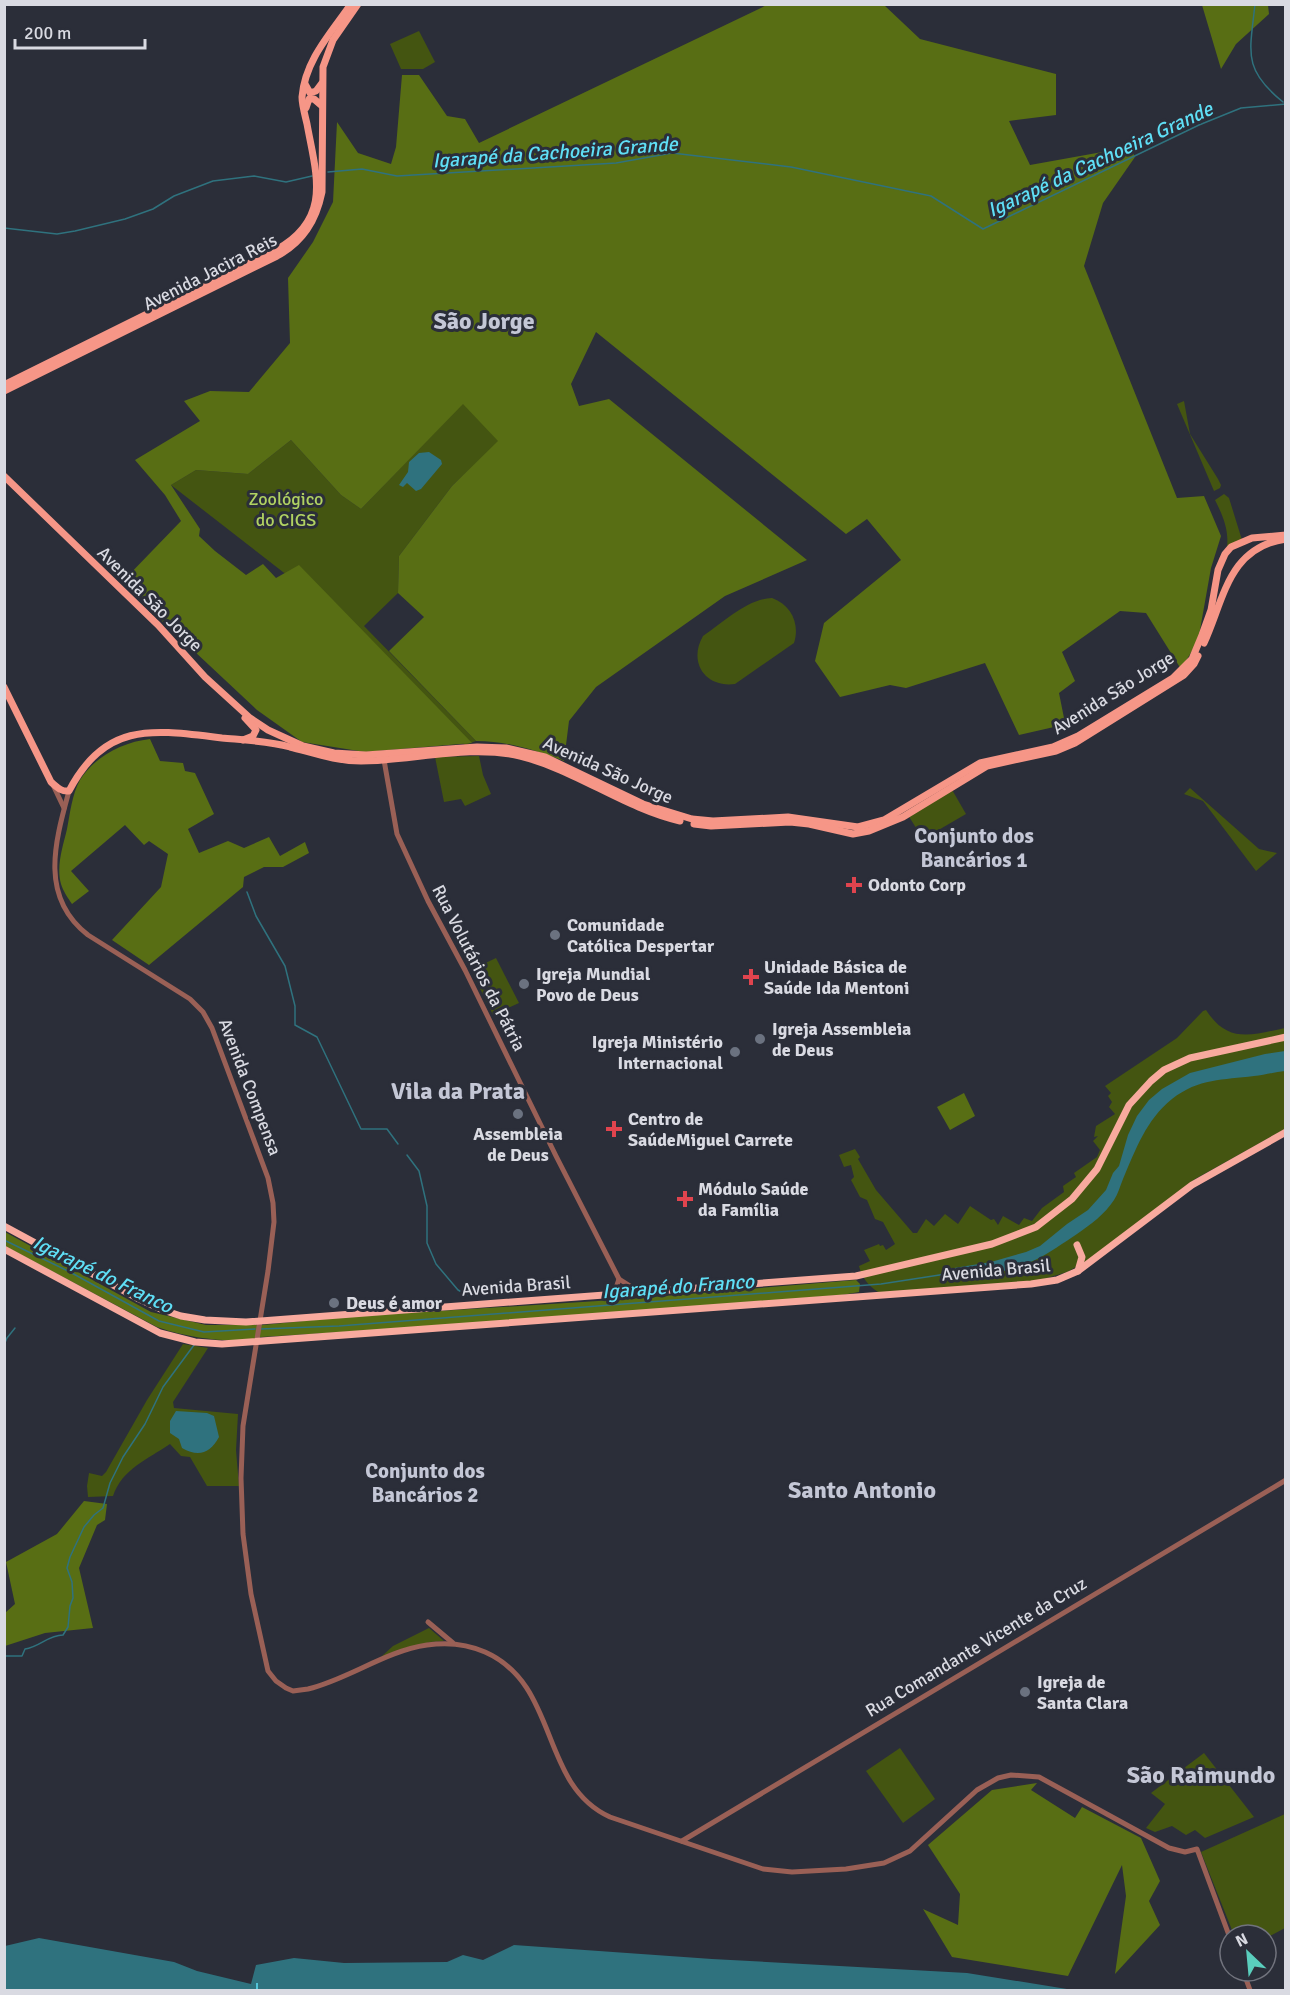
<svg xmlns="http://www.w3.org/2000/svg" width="1290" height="1995" font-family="Signika,sans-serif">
  <rect width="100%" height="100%" fill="#2b2e39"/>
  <g fill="#451">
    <path d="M419,31L435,62L423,69H401L390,44Z"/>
    <path d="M1184,401L1190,434L1218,479L1221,485L1220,488L1214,491L1177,404Z"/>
    <path d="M463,403L499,441L452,486L399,556L398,593L364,626L476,741L465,745L359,631L171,485L196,470L248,474L291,440L341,495L361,509Z"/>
    <path d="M1224,494L1229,498L1242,540L1227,547C1229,530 1223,516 1215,500Z"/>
    <path d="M772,598C792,605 800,625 794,643L735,684C705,688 688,662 703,636C724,622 747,599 772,598Z"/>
    <path d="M479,756L483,775L491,794L465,806L461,799L444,802L435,757Z"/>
    <path d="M951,788L966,814L923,839L908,815Z"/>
    <path d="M1190,788L1259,849L1277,853L1256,871L1203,801L1184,794Z"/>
    <path d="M496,958L519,1003L493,1015L471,970Z"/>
    <path d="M1206,1010C1228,1044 1251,1035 1285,1028V1129L1195,1179L1092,1258L1067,1272L1034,1282L880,1293C869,1287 862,1278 859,1266L870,1261L864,1250L879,1244L880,1246L883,1245L886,1250L895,1244L883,1222L875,1219L867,1200L860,1197L851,1180L854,1177L851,1165L844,1167L839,1155L855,1149L860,1157L858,1159L876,1190L913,1233H917L926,1219L934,1226L945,1214L958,1224L970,1206L991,1220L994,1219L998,1225L1003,1216L1019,1225L1024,1218L1032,1221L1042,1208L1064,1192L1063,1186L1076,1177L1074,1173L1097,1157L1100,1150L1093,1141L1098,1136L1094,1137L1096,1126L1115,1114L1109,1107L1112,1102L1108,1096L1111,1093L1105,1086L1177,1038L1203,1011Z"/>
    <path d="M183,1344L208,1348L173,1402L174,1408L238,1414L236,1450L239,1486H207L190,1457L181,1456L170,1444C148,1459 122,1469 113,1496L88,1497L87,1486L89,1473L102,1476L106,1472L147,1400Z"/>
    <path d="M429,1628L444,1641L430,1642L381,1657L393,1646Z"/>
    <path d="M900,1748L935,1799L903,1823L866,1771Z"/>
    <path d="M1204,1753L1254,1817L1205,1838L1195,1830L1186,1835L1172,1826L1155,1832L1146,1828L1165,1804L1151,1793Z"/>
    <path d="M1285,1814V1928L1266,1938V1935H1234L1201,1852Z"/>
  </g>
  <g fill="#586e14">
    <path d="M769,4L884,5L920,39L1056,74V115L1009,121L1030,165L1130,147L1135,157L1103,203L1084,266L1177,498L1204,496L1221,536L1211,568L1198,641L1181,669L1146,613L1120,611L1062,652L1075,681L1059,693L1064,718L1054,727L1019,735L985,663L906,688L890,685L840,697L815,661L824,623L901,560L867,519L846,534L596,332L571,384L579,406L609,399L807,560L725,596L596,687L569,721L564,761C535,750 508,741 476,741L389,651L424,617L398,593L399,556L452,486L498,441L463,404L361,509L341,495L291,440L248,474L196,470L171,485L200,529L199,536L215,551L246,575L263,564L276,578L299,565L472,743L365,752L302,742L257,710L162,621L124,580L181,521L165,495L135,460L200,421L184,401L210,391L249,392L290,343L288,278L313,242L333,202L337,122L358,153L391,164L396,147L402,75H419L447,116L465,119L479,143Z"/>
    <path d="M1202,5H1268L1269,14L1236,44L1221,69Z"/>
    <path d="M150,739L160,761L183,763L185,771L195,773L214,814L188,829L199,853L228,841L244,848L269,837L280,856L305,842L309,853L283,867H264L244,877L243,887L149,965L112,940L161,887L168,854L149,841L144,845L125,825L71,871L89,891L72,904C68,898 63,891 61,884C56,866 63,846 67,829C70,814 72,794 80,780C95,756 123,742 150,739Z"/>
    <path d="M964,1093L975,1116L950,1130L937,1107Z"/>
    <path d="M5,1232L151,1312L206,1325H263L344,1317L629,1299L856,1280L860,1284L859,1292L842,1295L426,1327L261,1337C233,1345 184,1337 157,1327L5,1246Z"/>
    <path d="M84,1501L107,1504L105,1520L97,1525L79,1568L93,1628L45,1633L5,1646V1613L15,1604L6,1562L57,1534Z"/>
    <path d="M1037,1783L1031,1790L1075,1818L1082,1807L1141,1838L1160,1881L1149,1901L1160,1925L1115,1974L1126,1896L1122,1865L1068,1976L952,1957L923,1909L958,1925L960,1894L928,1845L992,1790Z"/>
  </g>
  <g fill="#2f727e">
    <path d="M429,452L441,460L442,464L421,489L416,491L407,483L403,487L399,485L408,472L409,462L419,453Z"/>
    <path d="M1285,1051V1071C1275,1072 1265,1075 1254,1076C1223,1080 1199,1078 1172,1099C1146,1120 1136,1149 1123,1179C1120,1186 1118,1194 1114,1200C1105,1214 1090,1225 1077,1234C1063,1243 1050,1253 1035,1260C1007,1273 972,1279 941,1278L948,1269L991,1262L1026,1252L1040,1246L1067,1224L1088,1210L1106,1190L1113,1173L1119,1166L1128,1135L1137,1116L1149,1100L1162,1089L1190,1073L1265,1054Z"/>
    <path d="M176,1411L207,1413L214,1416L219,1437C210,1454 198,1457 182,1448L179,1439L170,1433V1421Z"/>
    <path d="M39,1938L174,1962L197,1971L251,1984L256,1965L294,1958L344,1963L447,1962L463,1955L483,1960L514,1945L712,1959L967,1973L1073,1990H5V1946Z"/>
  </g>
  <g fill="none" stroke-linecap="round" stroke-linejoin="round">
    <g stroke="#2f727e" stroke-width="1.5">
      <path d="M1255,4C1250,52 1242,69 1283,102"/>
      <path d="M328,172L362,169L397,176L616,163L672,153L791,167L931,196L983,229L1199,125L1241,108L1286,104"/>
      <path d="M4,228L57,234L75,231L125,219L153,209L174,196L213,181L254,176L286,182L312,176"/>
      <path d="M247,892L256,916L285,966L295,1006V1025L317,1037L361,1129H387L398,1144"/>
      <path d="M407,1155L419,1171L427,1206V1243L436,1264L458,1290L471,1297"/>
      <path d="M4,1240L70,1272L159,1321L204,1332L255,1329"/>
      <path d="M260,1329L339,1326L881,1284L946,1274"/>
      <path d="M4,1345L7,1338L15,1328"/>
      <path d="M4,1656H22L25,1649C40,1647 48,1635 63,1635L68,1627L70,1606L73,1598L72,1582L67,1568L70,1557L84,1527L94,1515L103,1508L110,1483L123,1457L145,1424L163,1387L194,1345"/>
    </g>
    <path stroke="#5fdff6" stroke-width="1.5" stroke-dasharray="8 6" stroke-linecap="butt" d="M257,1990V1983"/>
    <g stroke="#9a6056" stroke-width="5">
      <path d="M384,760L397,834L428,901L465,970L556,1156L619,1279L638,1291"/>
      <path d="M53,785L64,808"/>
      <path d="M69,791C55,842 39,897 88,935L190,999L203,1012L212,1028L268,1178L273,1203L274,1222L268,1271L243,1426L241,1478L243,1534L251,1594L268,1671L276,1681L286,1688L293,1691L308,1689C349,1679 385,1651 427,1645C447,1642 467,1644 485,1652C560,1685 539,1785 610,1817L763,1869L792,1872L846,1869L884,1863L910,1851L977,1790L998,1778L1011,1775L1039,1777L1169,1848L1185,1852L1197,1849L1230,1938"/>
      <path d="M614,1294L619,1279"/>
      <path d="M428,1622L453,1643"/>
      <path d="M682,1841L1286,1480"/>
      <path d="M1243,1971L1250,1990"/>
    </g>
    <g stroke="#f69687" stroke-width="7">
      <path d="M305,84L310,93L316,91L322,83"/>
      <path d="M306,108L309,99H314L321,105"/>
      <path d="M4,385L276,250C333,219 316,174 307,124C305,115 302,105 302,97C305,60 331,33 351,4"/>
      <path d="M4,391L277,256C303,242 316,221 322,192L323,67L333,40L358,4"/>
      <path d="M4,476L158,625L205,677L250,718L268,730L303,746L334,753L366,755L477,747L506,748L545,757L643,804L692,819L713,821L788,817L858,827L884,820L980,763L1053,747L1078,736L1173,678L1192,659L1202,635L1211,610L1218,570L1225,554L1231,547L1252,538L1286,535"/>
      <path d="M1204,643C1224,600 1228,547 1286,539"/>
      <path d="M4,687L51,782C57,787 61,792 69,791C106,720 155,730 222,738C244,740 269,741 290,747C314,753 336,761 361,761C413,761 468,744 520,756C576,770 624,808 680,821"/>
      <path d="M243,740L253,736L256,730L245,718"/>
      <path d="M694,824L711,826L790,822L809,824L853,834L869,831L903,817L987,766L1056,751L1075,743L1184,675L1194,664L1198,656"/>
    </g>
    <g stroke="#f8aa9e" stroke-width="7">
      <path d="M4,1226L137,1298L163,1310L181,1316L205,1320L246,1322L856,1276L992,1244L1036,1227L1072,1199L1097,1169L1129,1105L1151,1081L1164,1070L1190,1058L1286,1037"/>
      <path d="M1077,1245L1082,1257L1078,1271"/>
      <path d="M4,1249L160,1333L195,1342L222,1344L1031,1284L1057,1280L1078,1271L1192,1185L1286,1132"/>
    </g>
  </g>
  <g fill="#e0444e" stroke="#2b2e39" stroke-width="2">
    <path d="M851 876h6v6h6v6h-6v6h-6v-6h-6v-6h6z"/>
    <path d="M748 968h6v6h6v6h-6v6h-6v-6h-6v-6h6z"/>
    <path d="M611 1120h6v6h6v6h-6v6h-6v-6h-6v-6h6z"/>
    <path d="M682 1190h6v6h6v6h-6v6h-6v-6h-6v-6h6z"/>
  </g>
  <g fill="#6b7280" stroke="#2b2e39" stroke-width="2">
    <circle cx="555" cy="935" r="6"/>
    <circle cx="524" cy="984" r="6"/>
    <circle cx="760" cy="1039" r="6"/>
    <circle cx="735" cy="1052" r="6"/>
    <circle cx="518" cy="1114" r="6"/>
    <circle cx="334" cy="1303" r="6"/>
    <circle cx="1025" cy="1692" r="6"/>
  </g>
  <g text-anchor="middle" stroke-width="6" stroke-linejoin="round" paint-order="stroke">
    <g font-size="18" fill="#d9dae2" stroke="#2b2e39">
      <text transform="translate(210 272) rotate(-27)" y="6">Avenida Jacira Reis</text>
      <text transform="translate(150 599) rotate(45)" y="6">Avenida São Jorge</text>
      <text transform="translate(1113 693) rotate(-32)" y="6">Avenida São Jorge</text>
      <text transform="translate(608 770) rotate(24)" y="6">Avenida São Jorge</text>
      <text transform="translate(479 968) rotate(63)" y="6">Rua Volutários da Pátria</text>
      <text transform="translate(250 1087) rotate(69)" y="6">Avenida Compensa</text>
      <text transform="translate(996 1270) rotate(-5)" y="6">Avenida Brasil</text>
      <text transform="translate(516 1286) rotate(-4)" y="6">Avenida Brasil</text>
      <text transform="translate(976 1647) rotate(-31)" y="6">Rua Comandante Vicente da Cruz</text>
    </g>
    <g font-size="18" fill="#b1d262" stroke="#2b2e39">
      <text x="286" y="505">Zoológico<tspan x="286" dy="21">do CIGS</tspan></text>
    </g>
    <g font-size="18" font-weight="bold" fill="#d9dae2" stroke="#2b2e39" text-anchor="start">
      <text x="868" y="891">Odonto Corp</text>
      <text x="567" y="931">Comunidade<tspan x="567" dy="21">Católica Despertar</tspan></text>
      <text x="764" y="973">Unidade Básica de<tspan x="764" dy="21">Saúde Ida Mentoni</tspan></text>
      <text x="536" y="980">Igreja Mundial<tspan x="536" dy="21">Povo de Deus</tspan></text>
      <text x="772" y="1035">Igreja Assembleia<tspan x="772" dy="21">de Deus</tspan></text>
      <text x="723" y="1048" text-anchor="end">Igreja Ministério<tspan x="723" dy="21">Internacional</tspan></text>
      <text x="628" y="1125">Centro de<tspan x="628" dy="21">SaúdeMiguel Carrete</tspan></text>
      <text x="518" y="1140" text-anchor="middle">Assembleia<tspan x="518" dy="21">de Deus</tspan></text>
      <text x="698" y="1195">Módulo Saúde<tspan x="698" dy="21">da Família</tspan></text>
      <text x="346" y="1309">Deus é amor</text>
      <text x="1037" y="1688">Igreja de<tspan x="1037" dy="21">Santa Clara</tspan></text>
    </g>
    <g font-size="20" font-style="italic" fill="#5fdff6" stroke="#2b2e39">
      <text transform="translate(555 152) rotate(-4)" y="7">Igarapé da Cachoeira Grande</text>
      <text transform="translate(1100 159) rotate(-25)" y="7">Igarapé da Cachoeira Grande</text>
      <text transform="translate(103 1274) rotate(26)" y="7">Igarapé do Franco</text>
      <text transform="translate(678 1286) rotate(-4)" y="7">Igarapé do Franco</text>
    </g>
    <g font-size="21" font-weight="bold" fill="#c4c7d6" stroke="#2b2e39">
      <text x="974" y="843">Conjunto dos<tspan x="974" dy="24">Bancários 1</tspan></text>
      <text x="425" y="1478">Conjunto dos<tspan x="425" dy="24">Bancários 2</tspan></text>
    </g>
    <g font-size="24" font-weight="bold" fill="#c4c7d6" stroke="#2b2e39">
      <text x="484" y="329">São Jorge</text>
      <text x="458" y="1099">Vila da Prata</text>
      <text x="862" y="1498">Santo Antonio</text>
      <text x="1201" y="1783">São Raimundo</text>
    </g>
  </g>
  <rect width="1290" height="1995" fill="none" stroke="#d9dae2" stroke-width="12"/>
  <g transform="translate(1248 1953) rotate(334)"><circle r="28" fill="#2b2e39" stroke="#71737d" stroke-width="1.5"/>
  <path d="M0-4.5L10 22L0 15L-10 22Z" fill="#5acebd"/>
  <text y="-9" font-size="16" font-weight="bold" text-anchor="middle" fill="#d9dae2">N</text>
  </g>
  <path d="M15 39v9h130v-9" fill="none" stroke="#d9dae2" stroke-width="3"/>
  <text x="24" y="39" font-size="18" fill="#d9dae2" stroke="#2b2e39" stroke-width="4.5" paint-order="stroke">200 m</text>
</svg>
